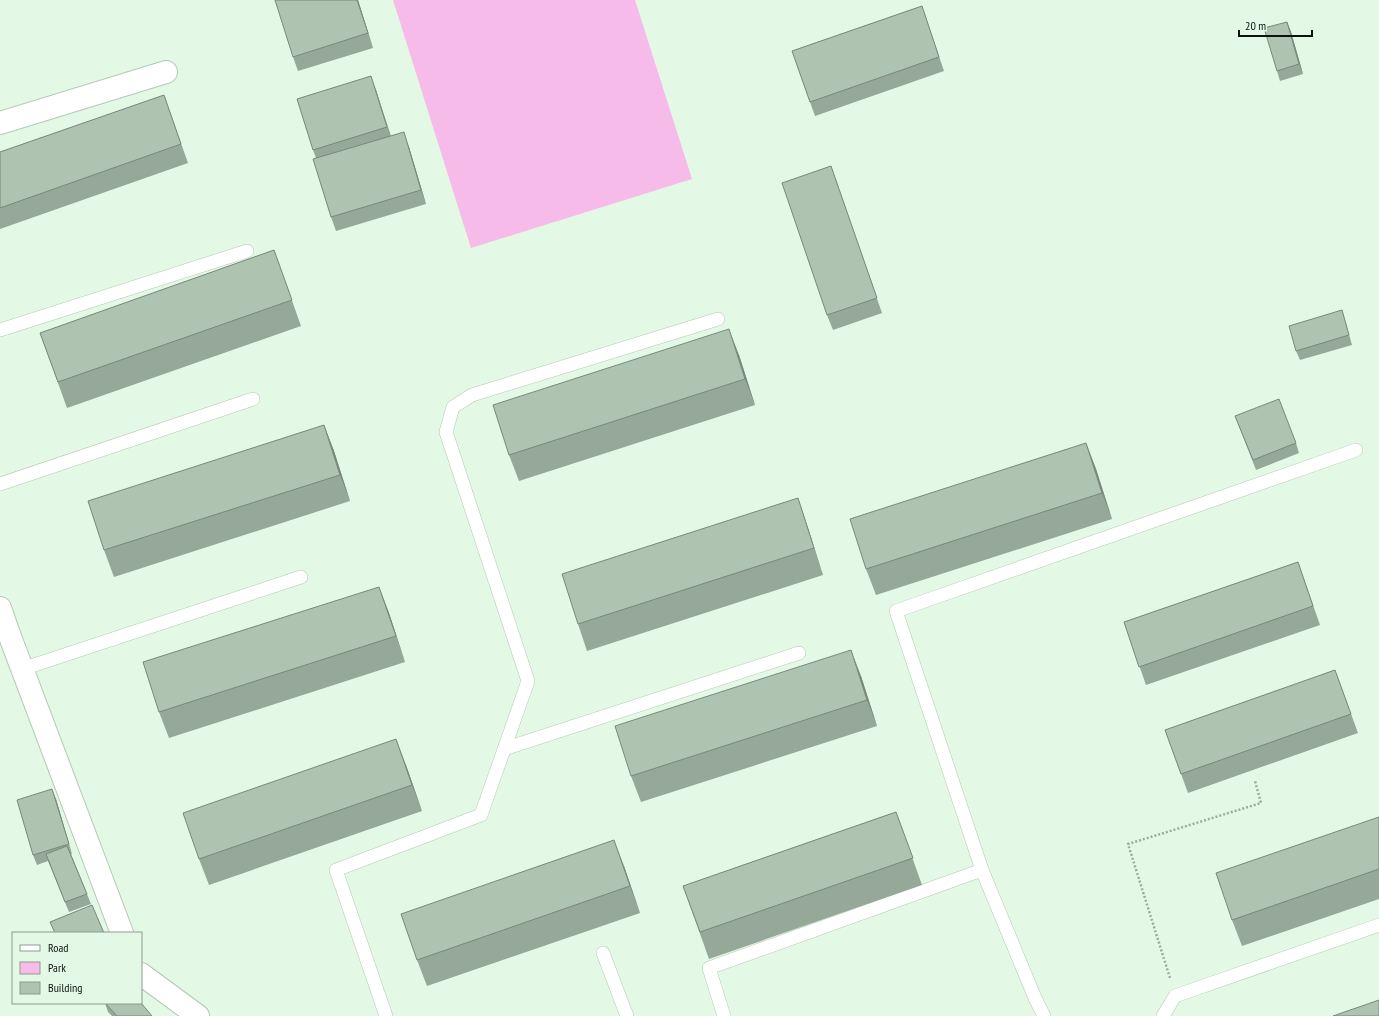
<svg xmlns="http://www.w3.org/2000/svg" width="1379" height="1016" font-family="'PT Sans Narrow',sans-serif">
  <rect width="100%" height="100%" fill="#e3f9e5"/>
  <path fill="#f6bbe8" d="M393,0H635L692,179L471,248Z"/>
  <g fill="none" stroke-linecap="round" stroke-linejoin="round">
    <defs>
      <g id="lane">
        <path d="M0,330L247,251"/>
        <path d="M0,484L253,399"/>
        <path d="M22,669L301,577"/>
        <path d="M504,749L799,653"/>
        <path d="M603,953L627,1016"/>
        <path d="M386,1016L336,870L481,815L528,681L446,432L453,407L472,395L718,319"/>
        <path d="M724,1016L709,968L982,870"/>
        <path d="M1044,1016L1035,998L982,870L896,611L1356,450"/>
        <path d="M1163,1016L1175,996L1379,925"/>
      </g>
      <g id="street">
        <path d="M0,123L166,72"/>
        <path d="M0,608L9,634L122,933"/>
        <path d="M141,974L198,1016"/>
      </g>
    </defs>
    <use href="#lane" stroke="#b3c9b5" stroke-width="14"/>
    <use href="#street" stroke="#b3c9b5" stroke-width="24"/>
    <path stroke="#9bac9c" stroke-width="2.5" stroke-dasharray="2 2" stroke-linecap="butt" d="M1170,978L1128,844L1261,803L1255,781"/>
    <use href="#lane" stroke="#fff" stroke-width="13"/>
    <use href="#street" stroke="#fff" stroke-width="22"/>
  </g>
  <g fill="#96a897">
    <path d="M358,0L373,48L298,71L293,57Z"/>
    <path d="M922,6L944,71L815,116L792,51Z"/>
    <path d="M1287,22L1291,32L1303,74L1280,81L1277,71Z"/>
    <path d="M376,90L391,136L409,147L426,204L336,231L331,217L316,158L313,150Z"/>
    <path d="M164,95L188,163L0,229V152Z"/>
    <path d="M831,166L882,313L833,330L827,315Z"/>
    <path d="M274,250L301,326L67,408L40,333Z"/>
    <path d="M1342,310L1345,320L1352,345L1300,360L1296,351Z"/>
    <path d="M739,355L755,405L519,481L509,455Z"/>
    <path d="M1235,416L1296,443L1299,453L1256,470Z"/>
    <path d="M324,425L334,451L350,501L114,577L104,550Z"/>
    <path d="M1086,443L1096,469L1112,519L876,595L866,569Z"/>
    <path d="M798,498L807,525L823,575L587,651L578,624Z"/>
    <path d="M1298,562L1320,625L1146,685L1124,622Z"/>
    <path d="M379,587L389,613L405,662L169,738L159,712Z"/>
    <path d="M1335,670L1358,733L1188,793L1165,730Z"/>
    <path d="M861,676L877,726L641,802L631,776Z"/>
    <path d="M406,765L422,811L209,885L199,859Z"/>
    <path d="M56,799L72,854H71L91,904L69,912L48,861L37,865L33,855Z"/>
    <path d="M896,812L922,885L709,959L683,886Z"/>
    <path d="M1379,817V899L1242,946L1232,920Z"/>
    <path d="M624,866L640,913L427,986L417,960Z"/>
    <path d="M105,1003L152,1016H112L108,1012Z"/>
  </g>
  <g fill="#7a887b">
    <path d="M357,0H358L373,48Z"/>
    <path d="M1287,22L1291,32L1303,74L1299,64Z"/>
    <path d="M371,76L376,90L392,142L387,127Z"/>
    <path d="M404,132L409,147L426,204L421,190Z"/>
    <path d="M729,329L739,355L755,405L745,379Z"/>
    <path d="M324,425L334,451L350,501L340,475Z"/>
    <path d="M1086,443L1096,469L1112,519L1102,493Z"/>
    <path d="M798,498L807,525L823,575L814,548Z"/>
    <path d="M379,587L389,613L405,662L396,636Z"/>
    <path d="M851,650L861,676L877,726L867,700Z"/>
    <path d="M396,739L406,765L422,811L412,785Z"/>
    <path d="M52,789L56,799L72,854L69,844Z"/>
    <path d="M614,840L624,866L640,913L630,886Z"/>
  </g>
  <g fill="#aec3b0" stroke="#7a887b">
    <path d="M275,0H357L368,33L293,57Z"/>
    <path d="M922,6L939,57L810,102L792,51Z"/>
    <path d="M1287,22L1299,64L1277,71L1264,28Z"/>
    <path d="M371,76L387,127L313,150L297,99Z"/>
    <path d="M164,95L181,144L0,208V152Z"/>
    <path d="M404,132L421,190L331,217L313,159Z"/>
    <path d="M831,166L877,298L827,315L782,183Z"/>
    <path d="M274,250L292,300L58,382L40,333Z"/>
    <path d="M1342,310L1349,335L1296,351L1289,326Z"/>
    <path d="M729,329L745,379L509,455L493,405Z"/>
    <path d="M1279,399L1296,443L1253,460L1235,416Z"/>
    <path d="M324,425L340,475L104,550L88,501Z"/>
    <path d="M1086,443L1102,493L866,569L850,519Z"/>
    <path d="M798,498L814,548L578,624L562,574Z"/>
    <path d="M1298,562L1313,606L1139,667L1124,622Z"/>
    <path d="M379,587L396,636L159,712L143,662Z"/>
    <path d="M851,650L867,700L631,776L615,726Z"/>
    <path d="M1335,670L1351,714L1181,774L1165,730Z"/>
    <path d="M396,739L412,785L199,859L183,813Z"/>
    <path d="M52,789L69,844L33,855L17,800Z"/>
    <path d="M896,812L913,858L700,932L683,886Z"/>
    <path d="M1379,817V869L1232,920L1216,873Z"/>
    <path d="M614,840L630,886L417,960L401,914Z"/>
    <path d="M67,846L87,894L65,902L46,854Z"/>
    <path d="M92,905L104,933H55L50,922Z"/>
    <path d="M1379,1000V1016H1333Z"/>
    <path d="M105,1003H141L152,1016H117Z"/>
  </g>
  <rect x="12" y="932" width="130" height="72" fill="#e3f9e5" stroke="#8d9d8f"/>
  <rect x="20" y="945" width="20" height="6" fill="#ffffff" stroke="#8d9d8f"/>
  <text x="48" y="952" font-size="12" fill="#0c140d">Road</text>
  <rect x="20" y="962" width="20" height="12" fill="#f6bbe8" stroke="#8d9d8f"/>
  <text x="48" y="972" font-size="12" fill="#0c140d">Park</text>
  <rect x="20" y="982" width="20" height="12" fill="#aec3b0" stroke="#8d9d8f"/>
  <text x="48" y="992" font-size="12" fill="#0c140d">Building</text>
  <path d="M1239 30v6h73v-6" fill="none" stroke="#0c140d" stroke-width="2"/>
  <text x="1245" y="30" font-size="12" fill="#0c140d" stroke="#e3f9e5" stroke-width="3" paint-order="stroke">20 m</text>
</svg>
